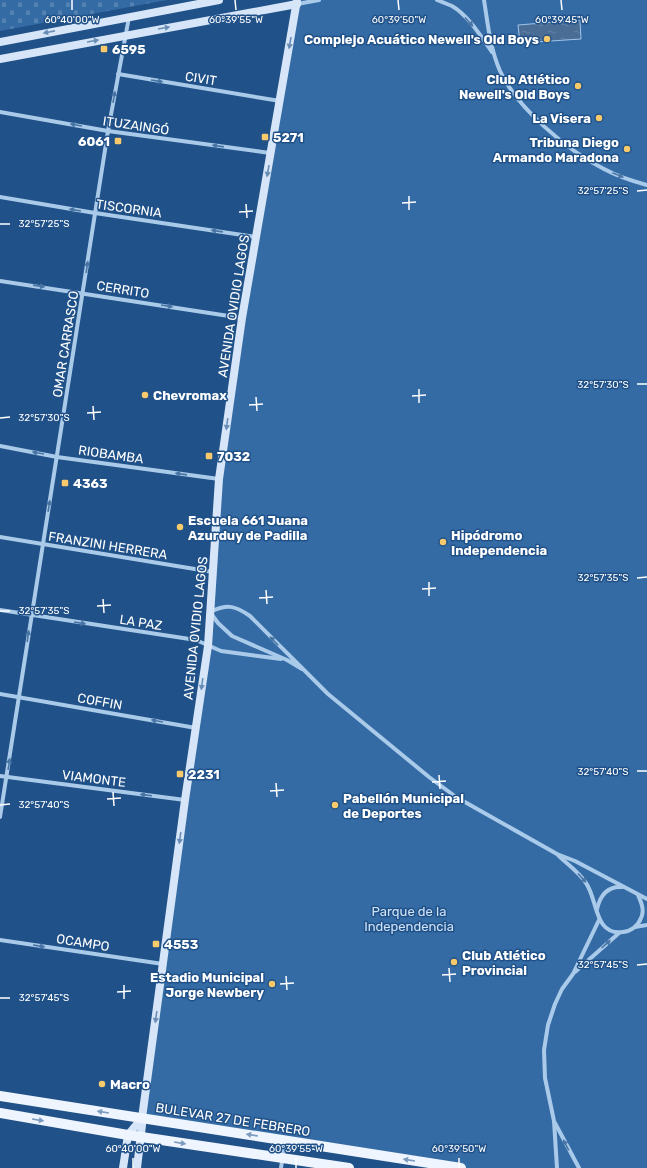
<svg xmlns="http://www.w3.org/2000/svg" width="647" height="1168" font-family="Rubik,sans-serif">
  <defs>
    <pattern id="cemetery-stones" width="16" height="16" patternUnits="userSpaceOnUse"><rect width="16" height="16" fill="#346ba5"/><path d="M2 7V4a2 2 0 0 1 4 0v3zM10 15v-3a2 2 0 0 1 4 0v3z" fill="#5281b2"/></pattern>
    <pattern id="water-ripples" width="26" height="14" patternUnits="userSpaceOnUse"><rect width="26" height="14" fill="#4a6d95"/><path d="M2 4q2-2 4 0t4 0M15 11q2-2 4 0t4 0" fill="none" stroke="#6583a5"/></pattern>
  </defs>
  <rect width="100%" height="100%" fill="#205188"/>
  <path fill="url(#cemetery-stones)" d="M0,0H167L0,31Z"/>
  <path fill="#346ba5" d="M297,0H647V1168H461L142,1118L208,646L219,479Z"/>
  <path fill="url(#water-ripples)" stroke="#9ec5ec" d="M580,20L581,39L520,43L518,25Z"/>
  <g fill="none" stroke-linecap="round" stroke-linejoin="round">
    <g stroke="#aacaea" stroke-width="4">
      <path d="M437,0C442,2 447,4 452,6C468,15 482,38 492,52"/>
      <path d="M484,0C488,25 490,48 500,71C517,108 568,151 604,169C617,176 632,181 647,185"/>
      <path d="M297,4L319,0"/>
      <path d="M118,74L280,101"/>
      <path d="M0,112L108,131L270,153"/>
      <path d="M0,197L95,213L256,237"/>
      <path d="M0,281L242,318"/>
      <path d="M0,446L57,457L219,479"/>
      <path d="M0,537L213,572"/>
      <path d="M0,610L196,640L221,651L281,659"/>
      <path d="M302,669L287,660L232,636L218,623L210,612C227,604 234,605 250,616L328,694L429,777L456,797L557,854L575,861L647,899"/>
      <path d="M0,694L196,728"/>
      <path d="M0,776L185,800"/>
      <path d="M0,817L108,131L129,17"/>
      <path d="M558,855C567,864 579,872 586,883C598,900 594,936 623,932C631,931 638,926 641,918C645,910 641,902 638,895"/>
      <path d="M597,909C600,896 607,886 622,887"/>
      <path d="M635,927L647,925"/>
      <path d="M0,940L163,964"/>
      <path d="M575,972L619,933"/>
      <path d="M555,1123L579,1168"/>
      <path d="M281,1168L285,1141"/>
      <path d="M557,1168L554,1121L545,1078L544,1050L548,1025L555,1004L562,989L573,974L599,920"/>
    </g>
    <g stroke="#d6e6f8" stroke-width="8">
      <path d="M0,42L219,0"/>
      <path d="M0,59L297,4"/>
      <path d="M123,1168L128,1135L142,1118"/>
      <path d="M137,1168L142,1125V1118L185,800L208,646L219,479L242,318L297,0"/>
    </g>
    <g stroke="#eff5fe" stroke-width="10">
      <path d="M0,1096L461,1168"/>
      <path d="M0,1113L128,1135L349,1168"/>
    </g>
  </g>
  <defs><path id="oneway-solid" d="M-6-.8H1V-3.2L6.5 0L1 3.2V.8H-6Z"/></defs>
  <g fill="#4975a5">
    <use href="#oneway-solid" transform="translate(469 22) rotate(48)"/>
    <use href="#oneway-solid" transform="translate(157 81) rotate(9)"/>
    <use href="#oneway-solid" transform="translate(114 97) rotate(-80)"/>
    <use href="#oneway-solid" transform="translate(76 125) rotate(-170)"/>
    <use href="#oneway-solid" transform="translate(218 146) rotate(-172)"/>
    <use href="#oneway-solid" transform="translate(618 175) rotate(22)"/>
    <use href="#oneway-solid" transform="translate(75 210) rotate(-171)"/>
    <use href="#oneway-solid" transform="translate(217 231) rotate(-172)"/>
    <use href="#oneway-solid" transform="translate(87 267) rotate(-82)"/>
    <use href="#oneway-solid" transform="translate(39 286) rotate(8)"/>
    <use href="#oneway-solid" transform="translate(167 306) rotate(9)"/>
    <use href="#oneway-solid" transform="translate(38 453) rotate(-170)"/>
    <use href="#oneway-solid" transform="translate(181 474) rotate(-172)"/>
    <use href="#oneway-solid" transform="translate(49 506) rotate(-81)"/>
    <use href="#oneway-solid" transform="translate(80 623) rotate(9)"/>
    <use href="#oneway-solid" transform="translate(28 636) rotate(-82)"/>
    <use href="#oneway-solid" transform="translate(274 641) rotate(-134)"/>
    <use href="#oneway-solid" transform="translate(157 721) rotate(-170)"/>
    <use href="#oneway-solid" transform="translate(9 764) rotate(-81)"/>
    <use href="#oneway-solid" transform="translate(146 795) rotate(-173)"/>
    <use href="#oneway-solid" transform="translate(582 878) rotate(48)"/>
    <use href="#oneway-solid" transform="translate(606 944) rotate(-42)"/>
    <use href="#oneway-solid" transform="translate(39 946) rotate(9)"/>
    <use href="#oneway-solid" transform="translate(566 1145) rotate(-117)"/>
  </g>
  <g fill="#698db5">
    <use href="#oneway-solid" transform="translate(164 28) rotate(-10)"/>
    <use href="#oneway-solid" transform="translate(49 32) rotate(169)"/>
    <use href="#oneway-solid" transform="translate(93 41) rotate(-10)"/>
    <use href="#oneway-solid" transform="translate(290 43) rotate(100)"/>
    <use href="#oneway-solid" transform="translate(268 171) rotate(100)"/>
    <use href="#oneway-solid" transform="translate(227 424) rotate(98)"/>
    <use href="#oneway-solid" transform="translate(202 684) rotate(98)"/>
    <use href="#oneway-solid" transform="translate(180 838) rotate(98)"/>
    <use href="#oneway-solid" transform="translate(156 1017) rotate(98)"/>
  </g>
  <g fill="#7d9bbd">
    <use href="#oneway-solid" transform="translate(103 1112) rotate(-171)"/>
    <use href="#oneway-solid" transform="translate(38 1120) rotate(9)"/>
    <use href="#oneway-solid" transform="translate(252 1135) rotate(-171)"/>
    <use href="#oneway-solid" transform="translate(180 1143) rotate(9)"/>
    <use href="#oneway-solid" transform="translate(409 1160) rotate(-171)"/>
  </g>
  <path fill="none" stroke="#fff" stroke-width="1.5" d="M72,0V10M235,0L236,10M398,0L399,10M561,0L562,10M637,191L647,190M409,196V210M402,203L416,202M246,204L247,218M239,212L253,211M0,224H10M637,384H647M419,389V403M412,396L426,395M256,397L257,411M249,405L263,404M93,406L94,420M87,413L101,412M0,418L10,417M637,578L647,577M429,582V596M422,589L436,588M266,590L267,604M259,598L273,597M103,599L104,613M97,606L111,605M0,611H10M637,771H647M439,775L440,789M432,782L446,781M276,783L277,797M270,791L284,790M113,792L114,806M107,799L121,798M0,805L10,804M637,965L647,964M449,968L450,982M442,975L456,974M286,976L287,990M280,984L294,983M124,985V999M117,992L131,991M0,998H10M133,1158V1168M296,1158V1168M459,1158V1168"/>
  <g fill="#f8ca6b" stroke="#205188" stroke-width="1.5">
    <circle cx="547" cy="39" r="4"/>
    <rect x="100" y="45" width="8" height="8" rx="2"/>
    <circle cx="578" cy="86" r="4"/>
    <circle cx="599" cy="118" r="4"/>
    <rect x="261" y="133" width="8" height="8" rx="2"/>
    <rect x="114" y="137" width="8" height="8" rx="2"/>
    <circle cx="627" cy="149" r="4"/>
    <circle cx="145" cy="395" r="4"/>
    <rect x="205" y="452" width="8" height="8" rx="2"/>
    <rect x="61" y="479" width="8" height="8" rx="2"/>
    <circle cx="180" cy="527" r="4"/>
    <circle cx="443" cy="542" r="4"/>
    <rect x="176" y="770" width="8" height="8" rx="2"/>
    <circle cx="335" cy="805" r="4"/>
    <rect x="152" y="940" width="8" height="8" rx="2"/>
    <circle cx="454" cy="962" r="4"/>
    <circle cx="272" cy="984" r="4"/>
    <circle cx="102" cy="1084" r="4"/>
  </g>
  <g text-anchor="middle" stroke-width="3" stroke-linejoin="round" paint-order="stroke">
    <g font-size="13" font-weight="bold" fill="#fff" stroke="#205188" text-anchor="start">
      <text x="539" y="44" text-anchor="end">Complejo Acuático Newell's Old Boys</text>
      <text x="112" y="54">6595</text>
      <text x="570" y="84" text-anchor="end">Club Atlético<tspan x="570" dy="15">Newell's Old Boys</tspan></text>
      <text x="591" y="123" text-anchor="end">La Visera</text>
      <text x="273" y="142">5271</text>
      <text x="110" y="146" text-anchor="end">6061</text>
      <text x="619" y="147" text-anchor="end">Tribuna Diego<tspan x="619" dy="15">Armando Maradona</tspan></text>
      <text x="153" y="400">Chevromax</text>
      <text x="217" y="461">7032</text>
      <text x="73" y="488">4363</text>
      <text x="188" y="525">Escuela 661 Juana<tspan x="188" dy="15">Azurduy de Padilla</tspan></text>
      <text x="451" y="540">Hipódromo<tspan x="451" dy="15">Independencia</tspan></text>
      <text x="188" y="779">2231</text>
      <text x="343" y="803">Pabellón Municipal<tspan x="343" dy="15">de Deportes</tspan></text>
      <text x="164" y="949">4553</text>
      <text x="462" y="960">Club Atlético<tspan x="462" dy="15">Provincial</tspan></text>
      <text x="264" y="982" text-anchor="end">Estadio Municipal<tspan x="264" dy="15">Jorge Newbery</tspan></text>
      <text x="110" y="1089">Macro</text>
    </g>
    <g font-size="13" fill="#fff" stroke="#205188">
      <text transform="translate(201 78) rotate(9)" y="5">CIVIT</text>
      <text transform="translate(136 125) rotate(8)" y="5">ITUZAINGÓ</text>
      <text transform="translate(129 208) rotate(8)" y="5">TISCORNIA</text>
      <text transform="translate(123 289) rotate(9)" y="5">CERRITO</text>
      <text transform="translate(233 306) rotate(-81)" y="5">AVENIDA OVIDIO LAGOS</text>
      <text transform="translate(65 344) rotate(-81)" y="5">OMAR CARRASCO</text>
      <text transform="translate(111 454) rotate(8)" y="5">RIOBAMBA</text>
      <text transform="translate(108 545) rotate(9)" y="5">FRANZINI HERRERA</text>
      <text transform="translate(141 622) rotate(9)" y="5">LA PAZ</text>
      <text transform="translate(195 628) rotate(-84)" y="5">AVENIDA OVIDIO LAGOS</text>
      <text transform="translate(100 701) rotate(10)" y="5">COFFIN</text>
      <text transform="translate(94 778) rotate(7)" y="5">VIAMONTE</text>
      <text transform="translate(83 942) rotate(9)" y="5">OCAMPO</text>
      <text transform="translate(233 1119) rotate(9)" y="5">BULEVAR 27 DE FEBRERO</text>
    </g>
    <g font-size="13" fill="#cfe3f8" stroke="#205188">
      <text x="409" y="916">Parque de la<tspan x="409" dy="15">Independencia</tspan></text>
    </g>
  </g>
  <g font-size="10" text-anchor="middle" fill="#fff" stroke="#205188" stroke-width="3" stroke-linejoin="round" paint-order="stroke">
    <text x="72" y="23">60°40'00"W</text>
    <text x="236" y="23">60°39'55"W</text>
    <text x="399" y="23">60°39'50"W</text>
    <text x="562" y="23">60°39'45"W</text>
    <text x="603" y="194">32°57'25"S</text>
    <text x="44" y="227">32°57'25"S</text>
    <text x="603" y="388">32°57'30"S</text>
    <text x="44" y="421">32°57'30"S</text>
    <text x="603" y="581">32°57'35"S</text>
    <text x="44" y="614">32°57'35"S</text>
    <text x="603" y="775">32°57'40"S</text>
    <text x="44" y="808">32°57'40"S</text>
    <text x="603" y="968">32°57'45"S</text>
    <text x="44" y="1001">32°57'45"S</text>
    <text x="133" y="1152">60°40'00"W</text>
    <text x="296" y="1152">60°39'55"W</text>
    <text x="459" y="1152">60°39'50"W</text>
  </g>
</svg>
